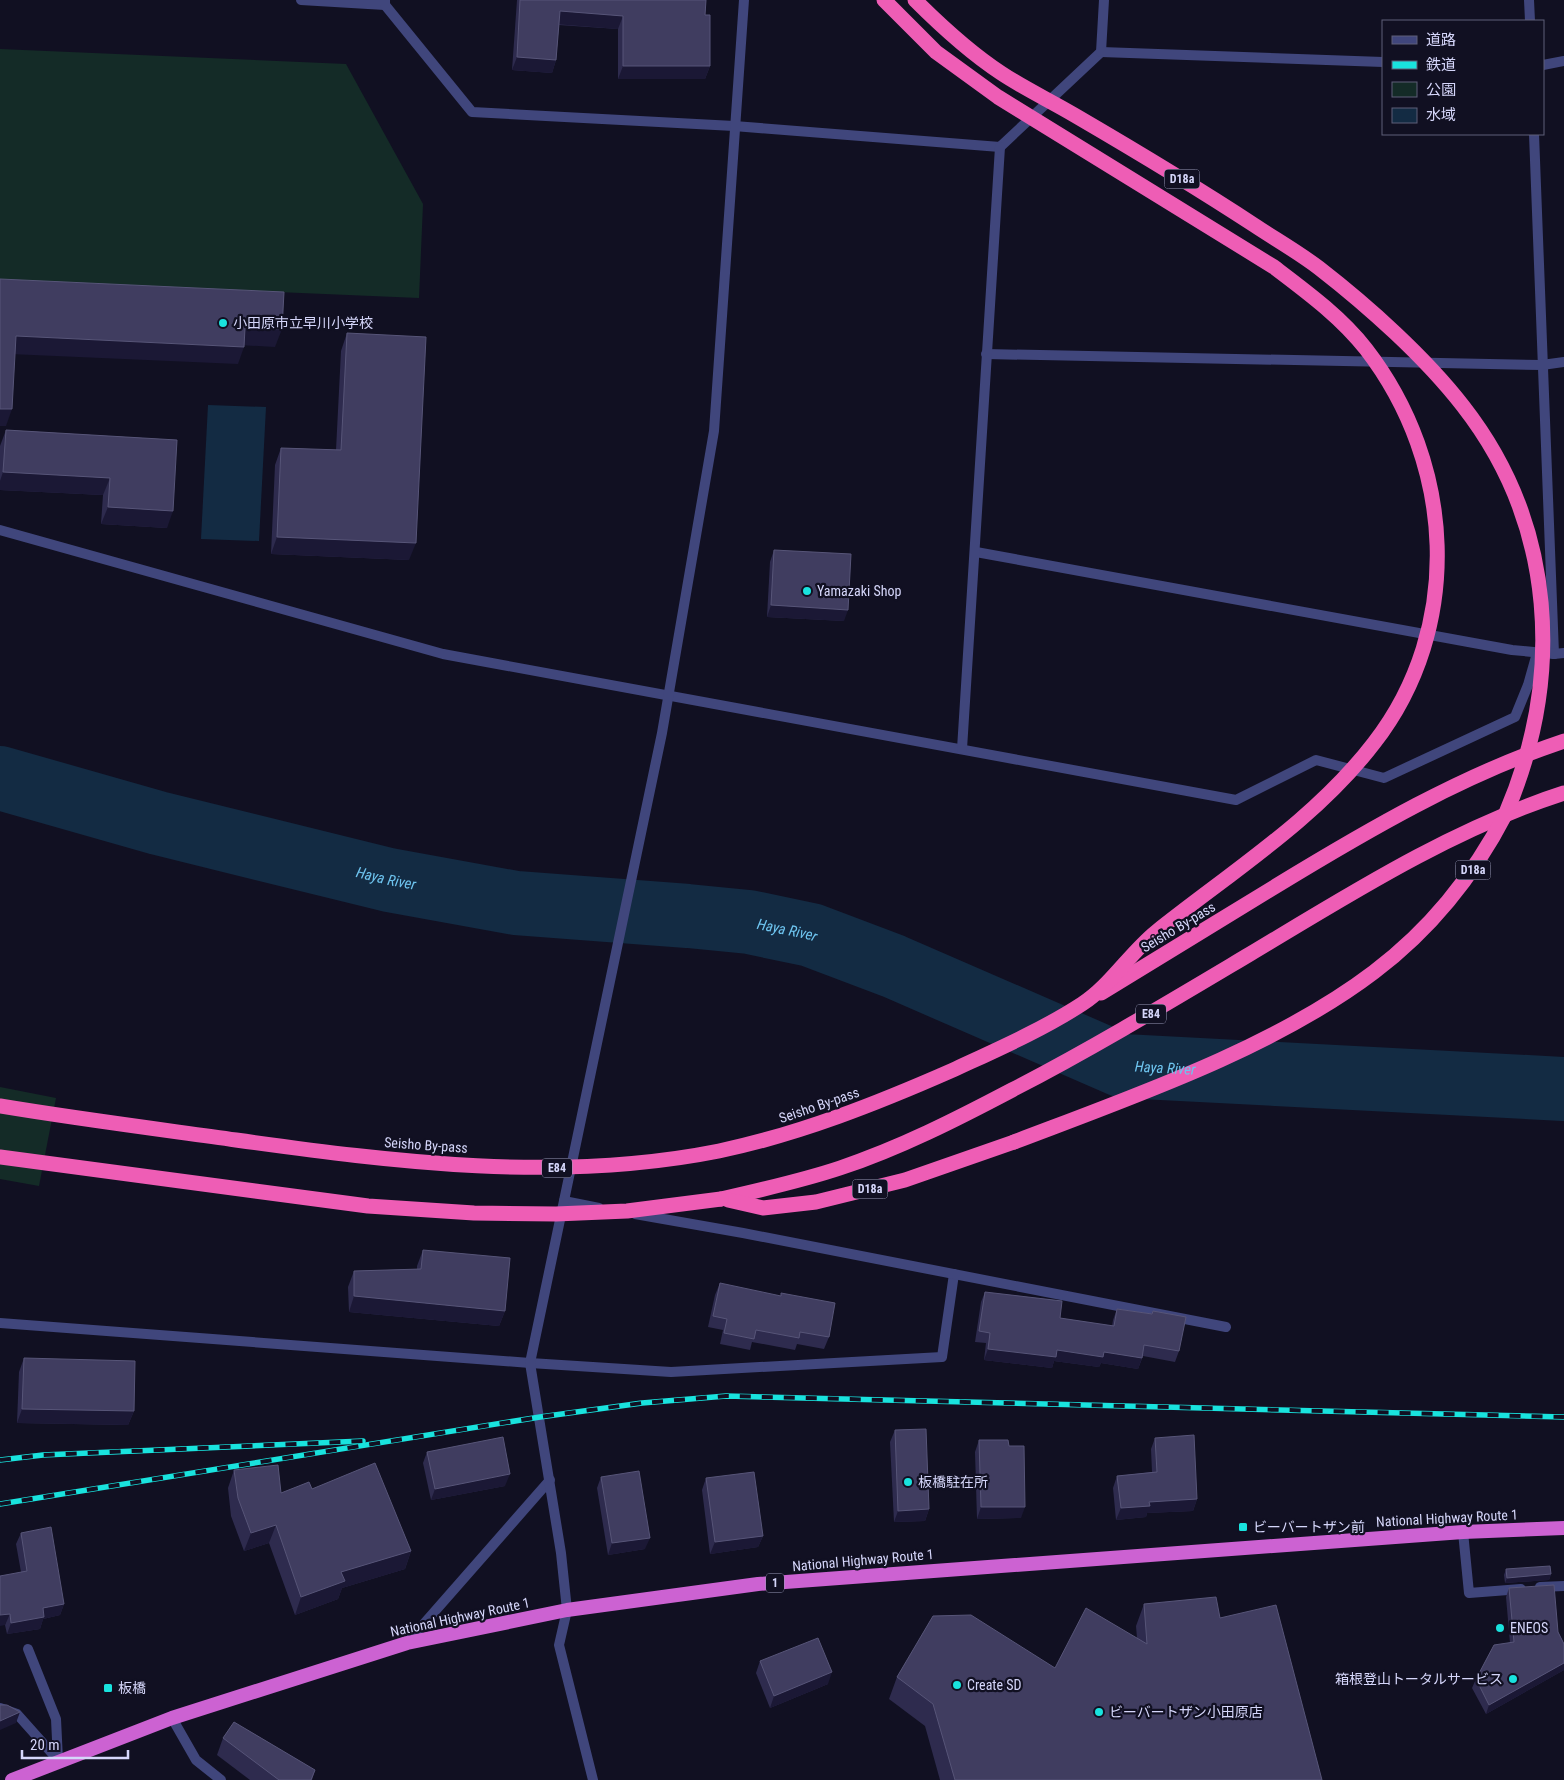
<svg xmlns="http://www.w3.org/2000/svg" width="1564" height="1780" font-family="'Roboto Condensed','Noto Sans JP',sans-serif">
  <rect width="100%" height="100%" fill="#111022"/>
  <g fill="#142b27">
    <path d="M0,49L346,64L423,204L419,298L0,280Z"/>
    <path d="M0,1087L56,1098L39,1186L0,1179Z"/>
  </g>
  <path fill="#132b43" d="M208,405L266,407L259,541L201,539Z"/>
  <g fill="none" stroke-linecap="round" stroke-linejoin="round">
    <path stroke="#132b43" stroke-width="64" id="s1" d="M0,778L158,823L389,880L516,903L688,916L749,922L811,935L893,966L1123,1066L1564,1089"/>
    <g stroke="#40467c" stroke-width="10">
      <path d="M530,1363L671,1372L942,1357L954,1274"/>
      <path d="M1463,1532L1469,1593L1521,1589"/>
      <path d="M1540,1587L1564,1586"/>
      <path d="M28,1649L56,1719L58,1760"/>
    </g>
    <g stroke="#40467c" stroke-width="10">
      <path d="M301,0L385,5"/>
      <path d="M385,0V5L472,112L734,126L1000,147L1101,52L1104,0"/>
      <path d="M1529,0L1530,21"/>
      <path d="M1101,52L1383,62"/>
      <path d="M1543,65L1564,61"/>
      <path d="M1534,134L1554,654"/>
      <path d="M986,354L1542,365L1564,362"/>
      <path d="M0,530L443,654L1236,800L1316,760L1384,778L1515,717L1528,685L1537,653"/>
      <path d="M976,552L1512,650L1554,654L1564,653"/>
      <path d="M962,749L1000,147"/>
      <path d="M564,1201L599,1208"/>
      <path d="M635,1214L743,1233L1226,1327"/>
      <path d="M567,1610L559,1645L593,1780"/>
      <path d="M407,1643L550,1480"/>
      <path d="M0,1708L17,1714L58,1760"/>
      <path d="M172,1718L196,1760L221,1780"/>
    </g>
    <g stroke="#40467c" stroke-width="10">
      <path d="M0,1323L530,1363"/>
      <path d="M567,1610L561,1553L530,1363L662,733L714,431L744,0"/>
    </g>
    <path stroke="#cc62d2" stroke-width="14" d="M12,1780L172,1718L407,1643L567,1610L758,1584L1463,1532L1564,1528"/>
    <g stroke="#ee5db5" stroke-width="15">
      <path d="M1101,993C1159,957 1218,922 1276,886C1368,830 1462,775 1564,741"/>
      <path d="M721,1199C761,1190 801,1181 840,1168C900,1148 957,1119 1012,1090C1093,1048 1171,1001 1250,954C1350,894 1452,829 1564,793"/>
      <path d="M728,1200L763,1208L816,1202L905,1180L1014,1142"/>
    </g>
    <defs>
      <g id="rail">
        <path d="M0,1460L43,1455L363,1441"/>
        <path d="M0,1504L540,1417L642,1403L726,1396L1564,1417"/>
      </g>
    </defs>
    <use href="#rail" stroke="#19e3de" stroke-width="5.5"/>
    <use href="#rail" stroke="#111022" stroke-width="4" stroke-dasharray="11" stroke-linecap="butt"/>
    <g stroke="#ee5db5" stroke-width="15">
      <path d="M915,0C942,27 969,52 1001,73C1025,89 1051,101 1076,116C1136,151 1196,187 1254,225C1275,239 1298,252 1319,268C1368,306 1425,357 1463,406C1556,525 1564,677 1506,813C1474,875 1431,929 1374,972C1274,1048 1132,1097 1014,1142"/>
      <path d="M0,1106C78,1119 157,1129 236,1140C395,1162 559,1183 719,1151C800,1134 878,1103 953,1070C996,1050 1042,1030 1082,1004C1110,986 1130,953 1156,932C1231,872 1315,820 1374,743C1464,627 1455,464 1366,349C1341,317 1307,292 1274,267L998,97L936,52L884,0"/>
      <path d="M0,1157L368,1206L474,1213L556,1214L627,1211L721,1199"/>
    </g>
  </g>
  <g fill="#2e2b4e">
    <path d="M517,0H706L705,15L710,66L705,79H618V29L559,25L556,60L552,73L512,70Z"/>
    <path d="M347,333L409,560L271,554L275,465L281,448L336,450L341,351Z"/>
    <path d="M6,430L177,440L167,528L101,524L103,495L0,490V446Z"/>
    <path d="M774,550L844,621L767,617L770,562Z"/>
    <path d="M423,1250L505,1311L499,1326L349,1312L348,1287L354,1271L417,1269V1266Z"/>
    <path d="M720,1283L829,1337L824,1349L797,1344L795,1350L752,1342L750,1350L720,1344L723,1330L708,1327L715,1295Z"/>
    <path d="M985,1292L1060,1318L1112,1326L1113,1320L1117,1309L1151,1314L1153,1311L1179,1351L1175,1362L1143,1356L1138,1369L1101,1363L1099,1367L1054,1361L1052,1368L984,1360L986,1343L975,1342L981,1302Z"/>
    <path d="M24,1358L134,1411L128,1425L17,1423L19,1372Z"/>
    <path d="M895,1430L929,1509L925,1521L894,1522L890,1442Z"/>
    <path d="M1155,1438L1197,1499L1193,1511L1147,1513L1146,1517L1116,1520L1113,1488L1117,1476L1152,1472L1151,1449Z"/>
    <path d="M979,1440L1009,1446L1021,1518L977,1519L975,1452Z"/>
    <path d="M427,1452L505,1486L431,1500L423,1463Z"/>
    <path d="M234,1470L281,1493L312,1489L411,1551L405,1569L342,1588L338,1599L295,1615L269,1543L244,1551L231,1516L228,1488Z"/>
    <path d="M601,1477L645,1549L608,1555L597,1488Z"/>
    <path d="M706,1478L763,1536L758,1547L710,1554L702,1490Z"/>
    <path d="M21,1533L64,1604L60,1615L43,1619L40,1629L7,1634L5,1625L21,1572L16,1544Z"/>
    <path d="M1506,1569L1551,1574L1549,1580L1505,1583L1504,1575Z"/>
    <path d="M1509,1588L1558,1632L1564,1644V1670L1486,1714L1472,1688L1476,1679L1510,1643L1506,1597Z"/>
    <path d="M1144,1604L1220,1618L1322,1780H940L925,1726L889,1699L897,1677L1055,1668L1137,1638L1136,1626Z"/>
    <path d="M760,1661L828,1684L770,1708L756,1673Z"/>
    <path d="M223,1738L315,1770L312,1780H250L217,1755Z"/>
  </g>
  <g fill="#1b1835">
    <path d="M560,11L623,16L618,29L555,24Z"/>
    <path d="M517,57L556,60L552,73L512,70Z"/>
    <path d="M623,66H710L705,79H618Z"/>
    <path d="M245,328L282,329L275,347L239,345Z"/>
    <path d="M16,336L244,347L238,364L10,354Z"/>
    <path d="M0,409H12L6,426H0Z"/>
    <path d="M3,472L110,478L103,495L0,490V481Z"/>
    <path d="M108,507L173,511L167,528L101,524Z"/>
    <path d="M277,537L416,543L409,560L271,554Z"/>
    <path d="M771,605L848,610L844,621L767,617Z"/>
    <path d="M354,1296L505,1311L499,1326L349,1312Z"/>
    <path d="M988,1349L1057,1350L1104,1352L1142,1358L1138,1369L1101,1363L1099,1367L1054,1361L1052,1368L984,1360Z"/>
    <path d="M22,1409L134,1411L128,1425L17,1423Z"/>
    <path d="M510,1474L505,1486L431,1500L435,1489Z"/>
    <path d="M1197,1499L1193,1511L1147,1513L1146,1517L1116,1520L1121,1508L1149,1502Z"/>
    <path d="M981,1507H1025L1021,1518L977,1519Z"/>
    <path d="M929,1509L925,1521L894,1522L898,1511Z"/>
    <path d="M276,1525L269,1543L244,1551L251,1533Z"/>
    <path d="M763,1536L758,1547L710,1554L715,1542Z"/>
    <path d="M650,1538L645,1549L608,1555L612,1543Z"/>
    <path d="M411,1551L405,1569L342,1588L338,1599L295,1615L301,1597L341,1572Z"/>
    <path d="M1551,1574L1549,1580L1505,1583L1507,1578Z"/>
    <path d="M64,1604L60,1615L43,1619L40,1629L7,1634L11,1623L43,1608Z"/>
    <path d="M10,1614L5,1625L0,1626V1615Z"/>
    <path d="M1564,1663V1670L1486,1714L1489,1705Z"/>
    <path d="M832,1672L828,1684L770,1708L774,1696Z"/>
    <path d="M20,1712L16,1723L0,1730V1721Z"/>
  </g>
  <g fill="#403d60" stroke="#575578">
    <path d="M520,0H706L705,15H710V66H623V16L560,11L556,60L517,57Z"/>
    <path d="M0,279L284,292L282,329L245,328L244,347L16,336L12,409H0Z"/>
    <path d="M347,333L426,337L416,543L277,537L281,448L341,450Z"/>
    <path d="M6,430L177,440L173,511L108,507L110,478L3,472Z"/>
    <path d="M774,550L851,554L848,610L771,605Z"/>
    <path d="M423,1250L510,1258L505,1311L354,1296V1271L421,1269Z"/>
    <path d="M720,1283L781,1296V1293L835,1303L829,1337L800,1332L799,1338L756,1330L754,1339L724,1333L727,1319L713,1316Z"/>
    <path d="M985,1292L1062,1301L1060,1318L1114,1326L1117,1309L1152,1314L1153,1311L1186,1317L1179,1351L1144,1345L1142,1358L1104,1352L1103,1357L1057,1350L1056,1357L988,1349L990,1333L979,1331Z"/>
    <path d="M24,1358L135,1361L134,1411L22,1409Z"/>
    <path d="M926,1429L929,1509L898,1511L895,1430Z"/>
    <path d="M1194,1435L1197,1499L1149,1502L1150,1506L1121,1508L1117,1476L1157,1472L1155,1438Z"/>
    <path d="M503,1437L510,1474L435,1489L427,1452Z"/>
    <path d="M979,1440H1008L1009,1446H1024L1025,1507H981Z"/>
    <path d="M375,1463L411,1551L341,1572L345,1581L301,1597L276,1525L251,1533L238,1498L234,1470L278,1465L281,1493L309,1482L312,1489Z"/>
    <path d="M639,1471L650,1538L612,1543L601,1477Z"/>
    <path d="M754,1472L763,1536L715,1542L706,1478Z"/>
    <path d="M51,1527L64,1604L43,1608L44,1617L11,1623L10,1614L0,1615V1576L27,1571L21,1533Z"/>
    <path d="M1550,1566L1551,1574L1507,1578L1506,1569Z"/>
    <path d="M1554,1585L1558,1632L1564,1644V1663L1489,1705L1476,1679L1494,1645L1514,1642L1509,1588Z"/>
    <path d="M1216,1597L1220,1618L1276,1605L1322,1780H955L933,1704L897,1677L933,1616L971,1615L1055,1668L1086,1608L1147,1644L1144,1604Z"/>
    <path d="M818,1638L832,1672L774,1696L760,1661Z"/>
    <path d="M0,1705H7L20,1712L0,1721Z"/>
    <path d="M234,1722L315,1770L311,1780H279L223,1738Z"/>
  </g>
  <g fill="#19e3de" stroke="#111022" stroke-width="2">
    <circle cx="223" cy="323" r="5"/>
    <circle cx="807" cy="591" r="5"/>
    <circle cx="908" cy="1482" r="5"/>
    <rect x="1238" y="1522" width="10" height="10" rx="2.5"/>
    <circle cx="1500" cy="1628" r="5"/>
    <circle cx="1513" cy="1679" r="5"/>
    <circle cx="957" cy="1685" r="5"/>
    <rect x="103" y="1683" width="10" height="10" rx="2.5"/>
    <circle cx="1099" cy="1712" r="5"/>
  </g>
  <g text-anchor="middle" stroke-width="4.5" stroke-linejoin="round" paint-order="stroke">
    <g fill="#111022" stroke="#9a9bb9" stroke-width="1">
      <rect x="1164.5" y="169.5" width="35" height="19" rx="4"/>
      <rect x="1455.5" y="860.5" width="35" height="19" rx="4"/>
      <rect x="1136" y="1004.5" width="30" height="19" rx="4"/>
      <rect x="542" y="1158.5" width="30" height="19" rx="4"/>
      <rect x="852.5" y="1179.5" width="35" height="19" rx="4"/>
      <rect x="766" y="1573.5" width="18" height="19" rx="4"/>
    </g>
    <g font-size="12" font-weight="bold" fill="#d5d6fa">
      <text x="1182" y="183">D18a</text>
      <text x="1473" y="874">D18a</text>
      <text x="1151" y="1018">E84</text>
      <text x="557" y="1172">E84</text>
      <text x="870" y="1193">D18a</text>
      <text x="775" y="1587">1</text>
    </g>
    <g font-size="14" fill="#d5d6fa" stroke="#111022" text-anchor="start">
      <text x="233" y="328">小田原市立早川小学校</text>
      <text x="817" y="596">Yamazaki Shop</text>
      <text x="918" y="1487">板橋駐在所</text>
      <text x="1253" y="1532">ビーバートザン前</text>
      <text x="1510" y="1633">ENEOS</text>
      <text x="1503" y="1684" text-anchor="end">箱根登山トータルサービス</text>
      <text x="967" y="1690">Create SD</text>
      <text x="118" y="1693">板橋</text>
      <text x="1109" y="1717">ビーバートザン小田原店</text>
    </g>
    <g font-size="14" fill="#d5d6fa" stroke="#111022">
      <text transform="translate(1178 927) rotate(-31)" y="5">Seisho By-pass</text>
      <text transform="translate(819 1105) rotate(-19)" y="5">Seisho By-pass</text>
      <text transform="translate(426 1145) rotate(4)" y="5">Seisho By-pass</text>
      <text transform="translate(1447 1518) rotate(-3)" y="5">National Highway Route 1</text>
      <text transform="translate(863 1560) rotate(-5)" y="5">National Highway Route 1</text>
      <text transform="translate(460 1617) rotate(-12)" y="5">National Highway Route 1</text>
    </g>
    <g font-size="15" font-style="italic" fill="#6ec4ef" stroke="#111022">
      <text dy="5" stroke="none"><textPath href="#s1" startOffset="399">Haya River</textPath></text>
      <text dy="5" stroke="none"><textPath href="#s1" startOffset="804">Haya River</textPath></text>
      <text dy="5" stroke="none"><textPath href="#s1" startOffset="1209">Haya River</textPath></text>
    </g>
  </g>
  <rect x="1382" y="20" width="162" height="115" fill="#111022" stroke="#5f5f78"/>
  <rect x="1392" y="36" width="25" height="8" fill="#40467c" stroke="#5f5f78"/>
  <text x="1426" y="45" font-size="15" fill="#d5d6fa">道路</text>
  <rect x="1392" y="61" width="25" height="8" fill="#19e3de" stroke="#5f5f78"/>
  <text x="1426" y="70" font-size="15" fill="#d5d6fa">鉄道</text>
  <rect x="1392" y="82" width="25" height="15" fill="#142b27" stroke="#5f5f78"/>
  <text x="1426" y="95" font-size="15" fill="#d5d6fa">公園</text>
  <rect x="1392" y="108" width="25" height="15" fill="#132b43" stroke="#5f5f78"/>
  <text x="1426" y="120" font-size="15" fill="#d5d6fa">水域</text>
  <path d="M22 1750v8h106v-8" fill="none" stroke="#d5d6fa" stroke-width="2.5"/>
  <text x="30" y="1750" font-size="15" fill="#d5d6fa" stroke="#111022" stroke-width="4" paint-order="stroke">20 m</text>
</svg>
